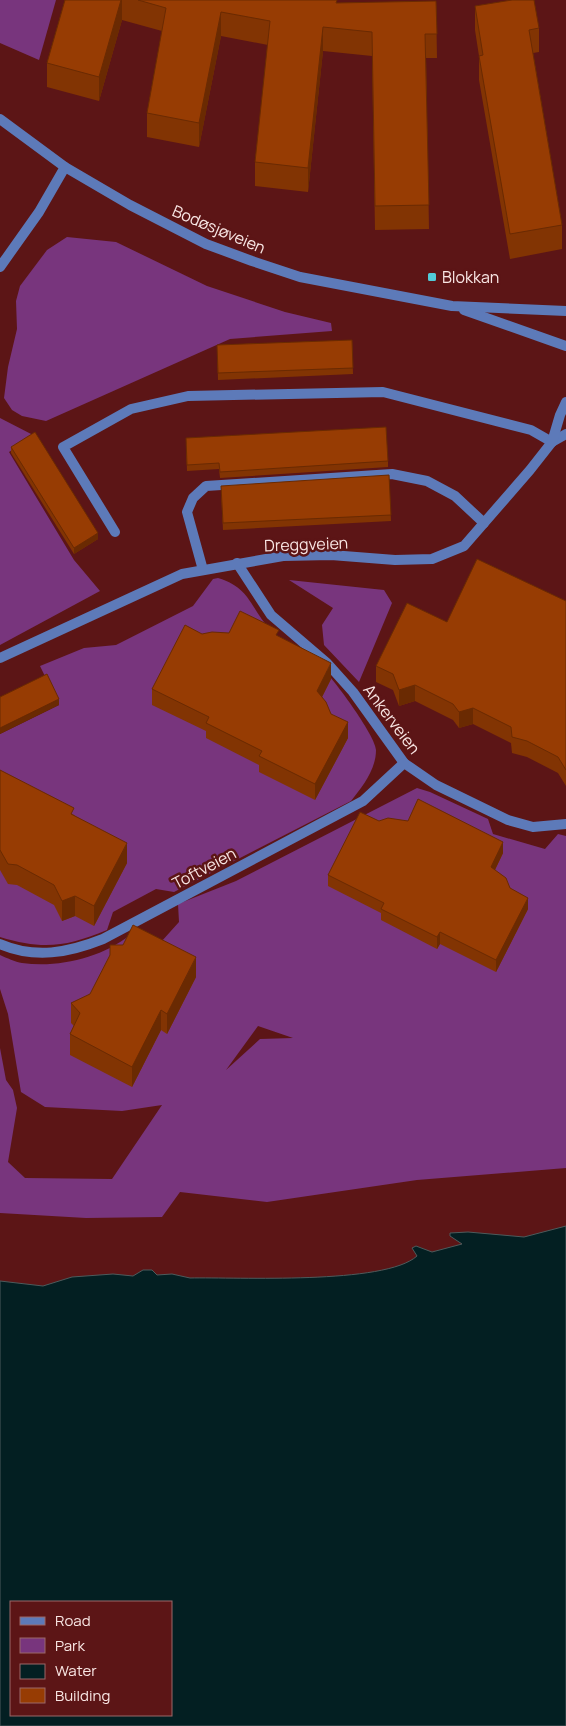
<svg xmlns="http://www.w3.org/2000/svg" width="566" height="1726" font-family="Manrope,sans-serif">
  <rect width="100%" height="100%" fill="#5c1516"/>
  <g fill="#78357d" fill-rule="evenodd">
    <path d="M0,0H56L39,60L0,43Z"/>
    <path d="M67,237L116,242L207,286L285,312L331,323L332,331L230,339L46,421L22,416L12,410L4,398L8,367L17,329L16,301L20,286L47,250Z"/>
    <path d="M0,418L35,436L9,452L74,560L100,591L0,645Z"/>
    <path d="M218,578C252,588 250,610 273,632C277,636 282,641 287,645C297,653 310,657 319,665C331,675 376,736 376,750C376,770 362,787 351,801L174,892L156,889L113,912L107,930C66,947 43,950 0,937V734L59,705L40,666L84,648L116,645L193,606L213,579Z"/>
    <path d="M289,580L384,590L392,603L359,682L324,645L322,625L333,608Z"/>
    <path d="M417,788L430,792L488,819L493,834L545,849L558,834L566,836V1168L417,1180L267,1202L180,1192L162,1217L86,1218L0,1213V1048L6,1080L13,1090L17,1108L8,1162L25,1178L112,1179L162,1105L122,1111L45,1107L21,1092L8,1014L0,989V955C7,958 15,962 22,963C59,968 101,958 130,935L161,942L179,922L178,904L236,881ZM258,1026L293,1038L260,1039L226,1070Z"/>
  </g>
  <path fill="#031f22" stroke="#4d5b5c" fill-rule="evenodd" d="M566,1226V1726H0V1281L43,1286L72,1277L113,1274L133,1276L143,1270H152L157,1275L172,1274L190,1278C237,1277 385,1285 417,1256L412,1248L416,1246L432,1252L462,1244L450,1236V1233L468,1232L524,1237ZM11,1602H171V1715H11Z"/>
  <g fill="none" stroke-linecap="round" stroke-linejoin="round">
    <g stroke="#5d7ab9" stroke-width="10">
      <path d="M115,532L63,447L131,409L188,396L383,392L531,430L552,442"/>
      <path d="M203,570L187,512L193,498L206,486L392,474L427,481L455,496L484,523"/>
    </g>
    <g stroke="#5d7ab9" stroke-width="10">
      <path d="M0,267L39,212L65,167"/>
      <path d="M552,442L566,434"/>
      <path d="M237,563L271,615L327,663L353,692L404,763L436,785L508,820L533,827L566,824"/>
      <path d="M0,658L182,574L283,556L331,555L395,560L432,559L464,546L530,470L552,442L560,415L566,402"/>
      <path d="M0,944C35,959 68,953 103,939L363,801L404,763"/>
    </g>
    <g stroke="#5d7ab9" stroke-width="10">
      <path d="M0,119L65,167L130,205L206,244L252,261L300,277L452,306L566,311"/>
      <path d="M464,310L566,346"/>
    </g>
  </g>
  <g fill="#823403">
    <path d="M65,0H337V3L436,1L437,58H426L429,229L375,230L372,56L323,51L308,192L255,186V162L268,45L221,36L199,147L147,137V113L162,31L122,20L99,101L47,87V63Z"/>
    <path d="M475,6L539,28V52L533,53L562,225V249L510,259L479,80V56L475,30Z"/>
    <path d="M352,340L353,374L218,380L217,345Z"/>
    <path d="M186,444L388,461V467L220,478L219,469L187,471Z"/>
    <path d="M11,447L98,539L74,554L11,453Z"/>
    <path d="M389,475L391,521L223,530L221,492Z"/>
    <path d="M566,601V786L558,773L527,757L512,753L511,743L473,724L459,728L453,720L415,701L399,706L393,690L376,682V666L447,622Z"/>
    <path d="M202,634L279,637L331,679L322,697L331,714L348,738L315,800L259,772V765L206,738V731L152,705V689Z"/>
    <path d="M0,770L74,815L127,863L94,926L75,916L62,921L54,905L17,885L8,884L0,870Z"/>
    <path d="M379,821L503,853L495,870L510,888L528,909L496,972L440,944L437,949L381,920V913L328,886V875Z"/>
    <path d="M196,977L167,1034L161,1030L132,1087L70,1055V1034L74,1026L71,1023V1003Z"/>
  </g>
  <g fill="#6a2a02">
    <path d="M121,0H122V20L99,101V77Z"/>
    <path d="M221,12V36L199,147V123Z"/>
    <path d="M323,27V51L308,192V168Z"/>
    <path d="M98,533V539L74,554V548Z"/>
    <path d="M331,663V679L317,707V691Z"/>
    <path d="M415,685V701L399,706V690Z"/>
    <path d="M59,699V705L0,734V728Z"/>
    <path d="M473,708V724L459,728V712Z"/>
    <path d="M348,722V738L315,800V784Z"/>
    <path d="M503,842V853L491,878V867Z"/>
    <path d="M127,843V863L94,926V906Z"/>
    <path d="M75,896V916L62,921V901Z"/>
    <path d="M528,898V909L496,972V960Z"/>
    <path d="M440,932V944L437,949V937Z"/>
    <path d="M196,957V977L167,1034V1014Z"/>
    <path d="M161,1010V1030L132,1087V1067Z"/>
  </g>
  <g fill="#973c03" stroke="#6a2a02">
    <path d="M65,0H121L99,77L47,63Z"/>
    <path d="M138,0H337L336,3L436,1L437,34H425L429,205L375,206L372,32L323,27L308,168L255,162L270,21L221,12L199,123L147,113L166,8Z"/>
    <path d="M512,0H534L539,28L529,30L562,225L510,234L479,56L483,55L475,6Z"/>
    <path d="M352,340L353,368L218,373L217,345Z"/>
    <path d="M386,427L388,461L220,472L219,463L187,465L186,438Z"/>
    <path d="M35,432L98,533L74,548L11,447Z"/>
    <path d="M389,475L391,515L223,523L221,486Z"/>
    <path d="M477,559L566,601V770L558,757L527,741L512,737L511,727L473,708L459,712L453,704L415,685L399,690L393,674L376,666L407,603L447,622Z"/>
    <path d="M240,611L279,630L276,635L331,663L317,691L326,702L331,714L348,722L315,784L259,756L262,751L206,723L209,717L152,689L185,625L202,634L212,632L229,633Z"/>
    <path d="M47,674L59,699L0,728V697Z"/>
    <path d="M0,770L74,808L71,814L127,843L94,906L75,896L62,901L54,885L17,865L8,864L0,850Z"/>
    <path d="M418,799L503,842L491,867L506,878L510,888L528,898L496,960L440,932L437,937L381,909L384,903L328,875L360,812L379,821L388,818L408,821Z"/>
    <path d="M133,925L196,957L167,1014L161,1010L132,1067L70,1034L80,1013L71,1003L90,994L110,955V945H123Z"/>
  </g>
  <rect fill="#52cbd8" stroke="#5c1516" stroke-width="2" x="427" y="272" width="10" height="10" rx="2.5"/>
  <g text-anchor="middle" stroke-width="5" stroke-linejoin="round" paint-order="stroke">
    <g font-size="16" fill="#f9e6e4" stroke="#5c1516">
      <text transform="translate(219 229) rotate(23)" y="6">Bodøsjøveien</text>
      <text transform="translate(306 544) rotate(-2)" y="6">Dreggveien</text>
      <text transform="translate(392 719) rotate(53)" y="6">Ankerveien</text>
      <text transform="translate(204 868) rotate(-28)" y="6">Toftveien</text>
    </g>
    <g font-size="16" fill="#f9e6e4" stroke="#5c1516" text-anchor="start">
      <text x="442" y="283">Blokkan</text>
    </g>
  </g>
  <rect x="10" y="1601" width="162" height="115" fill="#5c1516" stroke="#9b6968"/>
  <rect x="20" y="1617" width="25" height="8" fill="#5d7ab9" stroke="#9b6968"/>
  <text x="55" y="1626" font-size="15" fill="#f9e6e4">Road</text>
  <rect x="20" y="1638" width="25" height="15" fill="#78357d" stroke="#9b6968"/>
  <text x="55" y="1651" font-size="15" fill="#f9e6e4">Park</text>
  <rect x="20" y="1664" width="25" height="15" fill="#031f22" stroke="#9b6968"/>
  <text x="55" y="1676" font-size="15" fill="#f9e6e4">Water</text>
  <rect x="20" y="1688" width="25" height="15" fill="#973c03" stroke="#9b6968"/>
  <text x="55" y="1701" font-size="15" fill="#f9e6e4">Building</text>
</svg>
